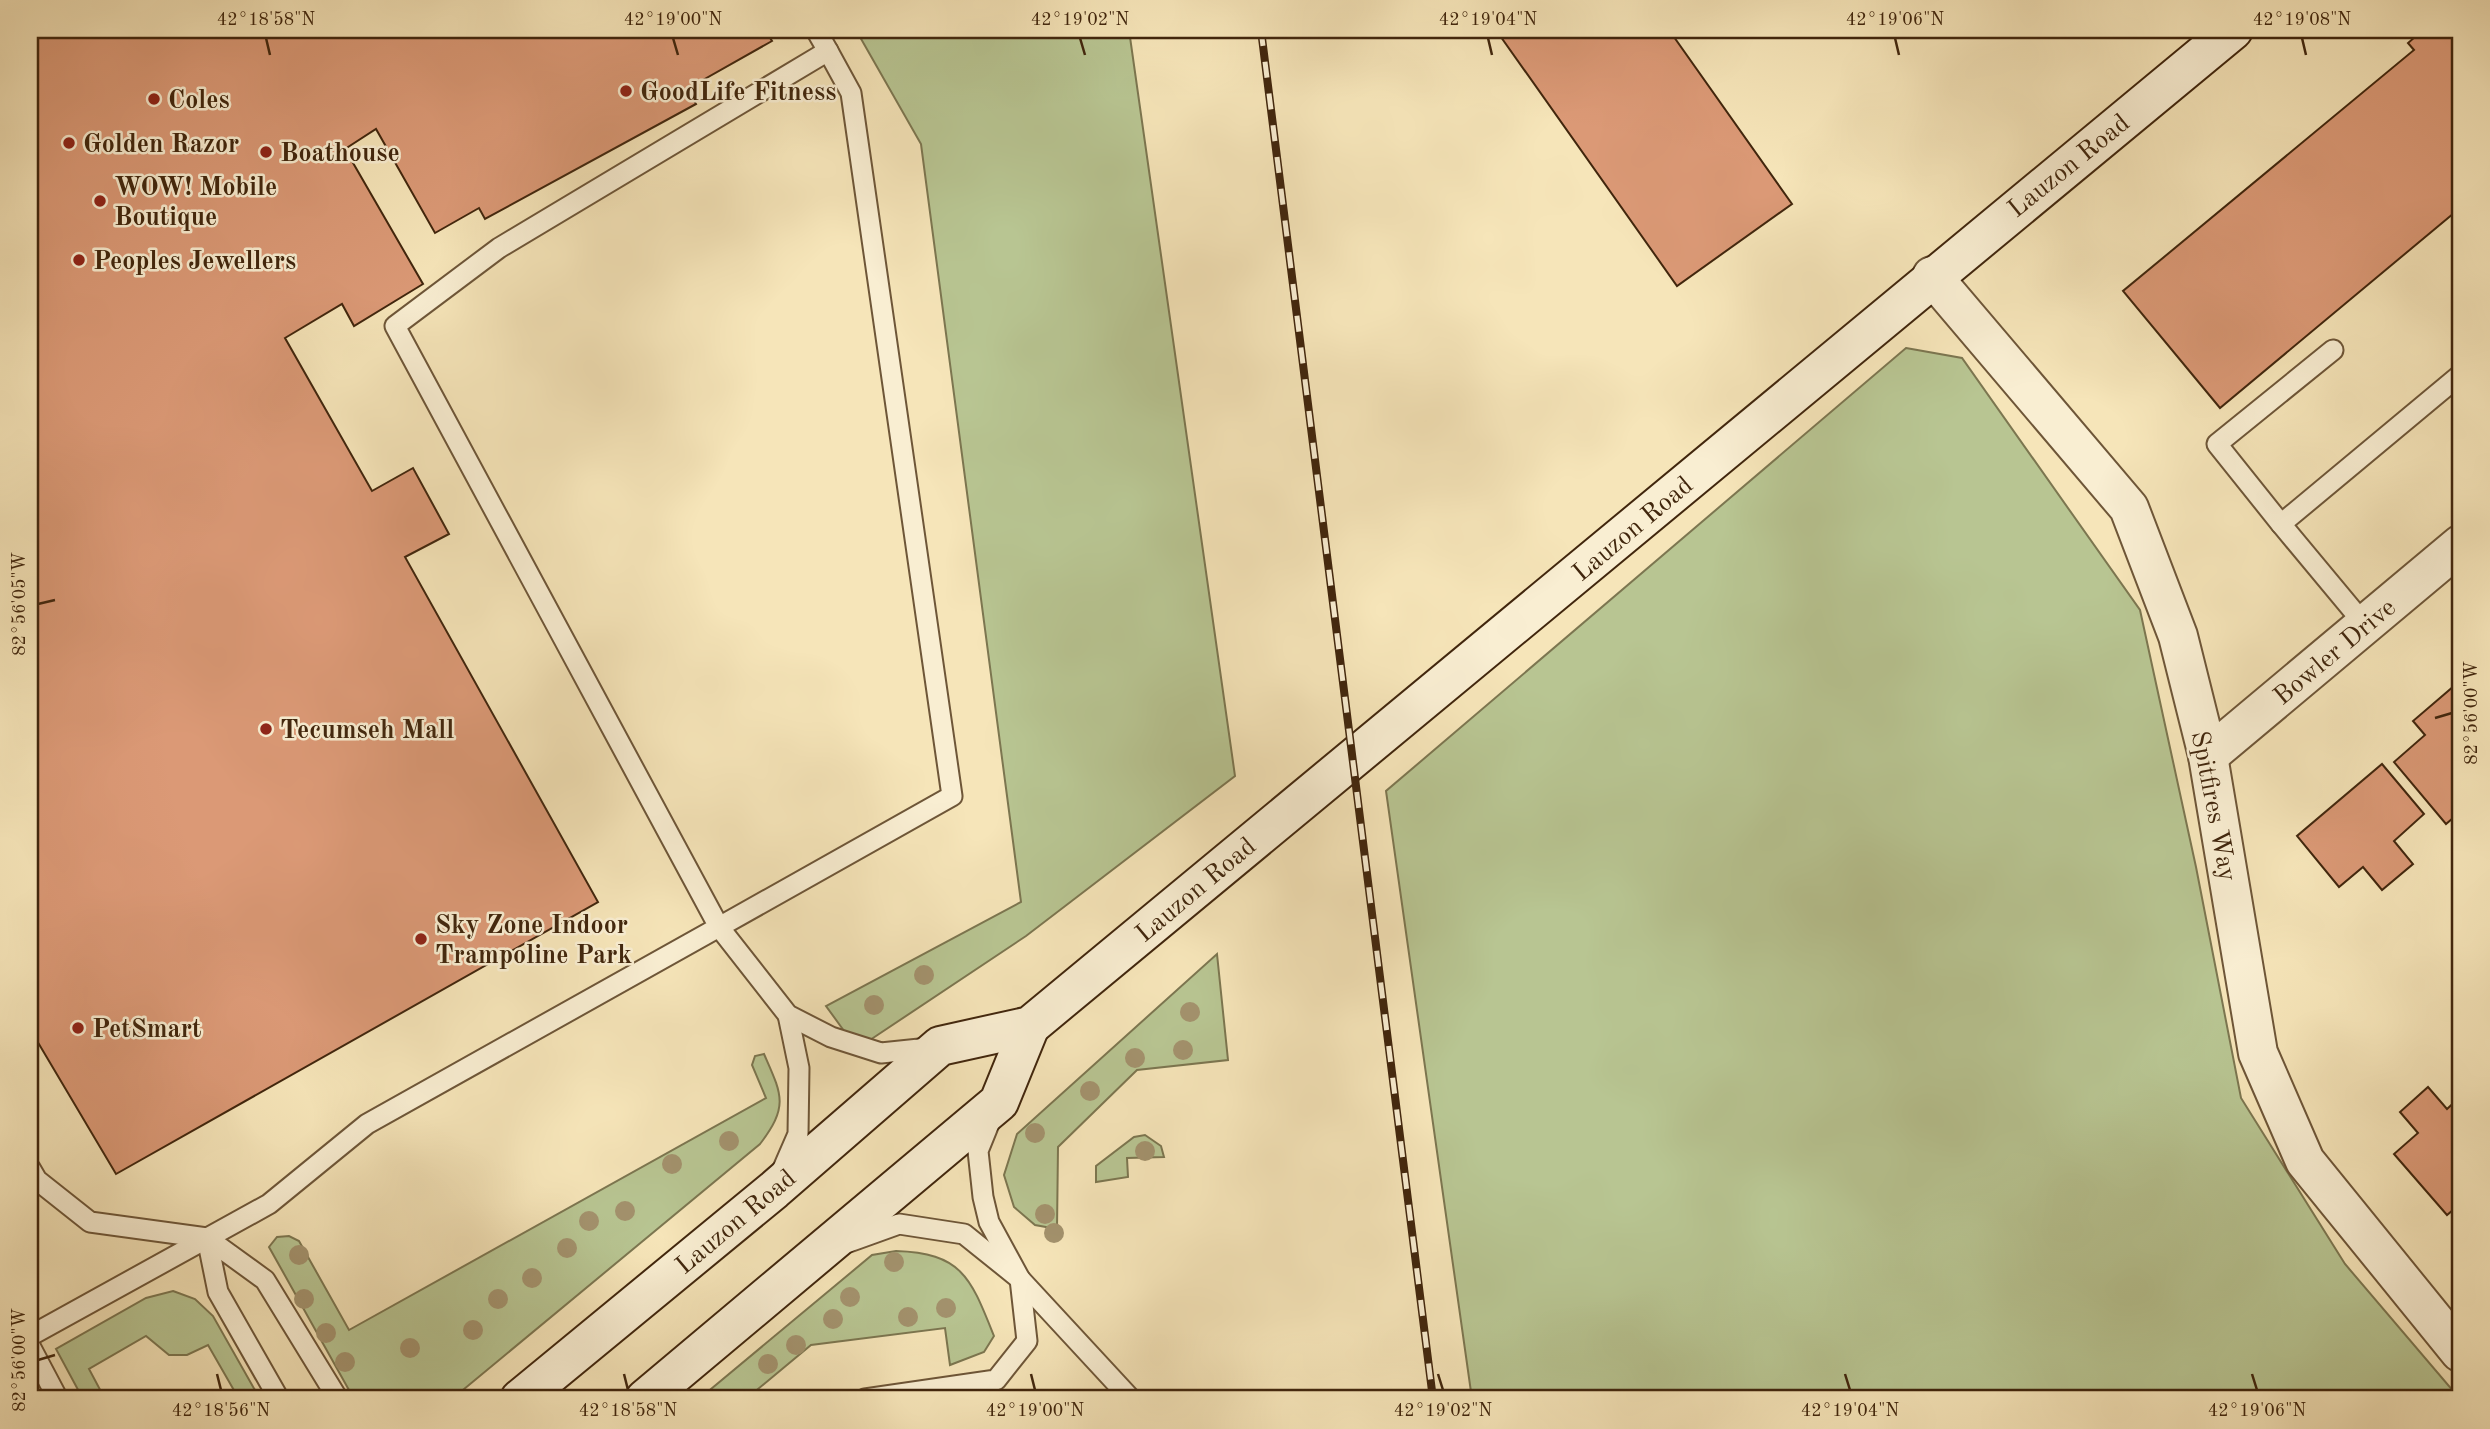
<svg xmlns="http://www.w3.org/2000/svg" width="2490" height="1429" font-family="'Old Standard TT',serif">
  <rect width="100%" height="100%" fill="#f6e5b9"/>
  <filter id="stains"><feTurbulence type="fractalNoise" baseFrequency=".00286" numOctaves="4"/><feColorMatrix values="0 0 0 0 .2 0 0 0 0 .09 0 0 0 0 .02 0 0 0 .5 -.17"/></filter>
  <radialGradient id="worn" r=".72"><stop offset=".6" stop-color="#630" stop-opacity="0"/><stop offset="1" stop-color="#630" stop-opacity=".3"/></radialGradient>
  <g fill="#b8c592" stroke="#7c7650" stroke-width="2">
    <path d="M856,30H1129L1235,776L1026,936L867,1042L847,1035L826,1006L1021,902L921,144Z"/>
    <path d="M1906,348L1962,358L2140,610L2196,867L2241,1098L2345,1264L2460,1399H1472L1386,791Z"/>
    <path d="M1217,954L1228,1060L1137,1070L1058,1147L1057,1229L1035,1225L1014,1207L1004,1175L1017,1134Z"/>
    <path d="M764,1054C782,1095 789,1106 760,1144L452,1399H354L269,1247L277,1237L289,1236L299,1241L349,1330L766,1098L752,1065L755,1056Z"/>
    <path d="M1145,1135L1161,1146L1164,1157L1127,1158L1128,1177L1096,1182V1166L1134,1137Z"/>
    <path d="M896,1251C963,1253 971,1279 994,1336L984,1352L950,1365L945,1328L811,1345L746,1399H699L872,1255Z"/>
    <path d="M173,1291L195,1299L213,1316L260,1399H239L208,1345L187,1355H169L146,1336L89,1369L105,1399H83L56,1349L146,1298Z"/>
  </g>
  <g fill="#db9976" stroke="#41260d" stroke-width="2">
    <path d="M30,30H765L772,41L687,89L696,104L485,219L479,208L435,233L376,129L345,149L423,284L354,326L342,304L285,338L372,491L413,468L449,534L405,557L598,902L116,1174L30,1029Z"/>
    <path d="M1496,30H1669L1792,204L1677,286Z"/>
    <path d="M2423,30H2460V208L2220,408L2123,291L2414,50L2408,43Z"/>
    <path d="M2454,686L2460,693V812L2446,824L2394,762L2425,735L2413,721Z"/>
    <path d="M2382,764L2424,814L2394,841L2413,864L2382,890L2363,867L2339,887L2297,836Z"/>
    <path d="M2428,1087L2447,1109L2460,1097V1204L2447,1215L2394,1154L2418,1133L2400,1112Z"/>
  </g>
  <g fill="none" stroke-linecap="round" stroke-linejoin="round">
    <defs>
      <g id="lane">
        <path d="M828,51L851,93L952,796L719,927L788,1015L831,1037L881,1053L929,1048"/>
        <path d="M2281,524L2217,444L2333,350"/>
        <path d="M2365,625L2281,524L2460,375"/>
        <path d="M30,1168L37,1180L90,1222L207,1238L265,1280L338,1399"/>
        <path d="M781,1173L798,1134L799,1068L788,1015"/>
        <path d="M207,1238L218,1292L279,1399"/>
        <path d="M849,1242L899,1224L964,1234L1020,1279L1131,1399"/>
        <path d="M30,1336L269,1204L367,1124L719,927L395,326L499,248L828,51L816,30"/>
        <path d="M30,1346L58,1399"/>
        <path d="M865,1399L996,1380L1027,1341L1020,1279L989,1222L983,1197L978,1151L991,1119"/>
      </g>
      <g id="street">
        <path d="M1932,276L2129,508L2178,636L2208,756L2258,1053L2305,1161L2460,1352"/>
        <path d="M2208,756L2460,545"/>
      </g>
      <g id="secondary">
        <path d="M520,1399L774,1190L940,1046L1030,1026L2233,30"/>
        <path d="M645,1399L999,1102L1030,1026"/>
      </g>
    </defs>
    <use href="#lane" stroke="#6e5638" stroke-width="23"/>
    <use href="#street" stroke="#6e5638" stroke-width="42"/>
    <use href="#secondary" stroke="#41260d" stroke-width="42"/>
    <use href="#lane" stroke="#f9eed2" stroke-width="19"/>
    <use href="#street" stroke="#f9eed2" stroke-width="38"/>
    <use href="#secondary" stroke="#f9eed2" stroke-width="38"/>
    <defs>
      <path id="rail" d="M1261,30L1433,1399"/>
    </defs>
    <use href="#rail" stroke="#41260d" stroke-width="8"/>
    <use href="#rail" stroke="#f9eed2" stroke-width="5" stroke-dasharray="16" stroke-linecap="butt"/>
  </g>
  <g fill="#a3926d">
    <circle cx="924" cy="975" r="10"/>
    <circle cx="874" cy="1005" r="10"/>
    <circle cx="1190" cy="1012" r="10"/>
    <circle cx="1183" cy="1050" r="10"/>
    <circle cx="1135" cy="1058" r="10"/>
    <circle cx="1090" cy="1091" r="10"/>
    <circle cx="1035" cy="1133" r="10"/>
    <circle cx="729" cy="1141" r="10"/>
    <circle cx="1145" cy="1151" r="10"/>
    <circle cx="672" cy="1164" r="10"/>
    <circle cx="625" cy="1211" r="10"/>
    <circle cx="1045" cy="1214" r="10"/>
    <circle cx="589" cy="1221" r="10"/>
    <circle cx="1054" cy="1233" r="10"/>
    <circle cx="567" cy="1248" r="10"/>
    <circle cx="299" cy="1255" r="10"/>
    <circle cx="894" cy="1262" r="10"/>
    <circle cx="532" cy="1278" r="10"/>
    <circle cx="850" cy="1297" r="10"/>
    <circle cx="304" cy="1299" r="10"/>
    <circle cx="498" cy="1299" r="10"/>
    <circle cx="946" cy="1308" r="10"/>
    <circle cx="908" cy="1317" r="10"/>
    <circle cx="833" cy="1319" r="10"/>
    <circle cx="473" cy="1330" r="10"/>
    <circle cx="326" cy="1333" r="10"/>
    <circle cx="796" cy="1345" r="10"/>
    <circle cx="410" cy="1348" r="10"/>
    <circle cx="345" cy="1362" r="10"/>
    <circle cx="768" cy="1364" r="10"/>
  </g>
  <path fill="none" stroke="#41260d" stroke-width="2.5" d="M266,38L270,55M673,38L678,55M1080,38L1085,55M1488,38L1492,55M1895,38L1899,55M2302,38L2306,55M38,604L55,600M2435,718L2452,713M38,1360L55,1355M217,1374L221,1390M624,1374L628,1390M1031,1374L1035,1390M1438,1374L1443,1390M1845,1374L1850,1390M2252,1374L2257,1390"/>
  <g fill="#8f2418" stroke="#f9eed2" stroke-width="2.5">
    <circle cx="626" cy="91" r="7"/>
    <circle cx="154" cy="99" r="7"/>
    <circle cx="69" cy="143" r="7"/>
    <circle cx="266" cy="152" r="7"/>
    <circle cx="100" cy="201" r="7"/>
    <circle cx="79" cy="260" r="7"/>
    <circle cx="266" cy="729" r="7"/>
    <circle cx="421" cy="939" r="7"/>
    <circle cx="78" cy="1028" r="7"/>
  </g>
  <g text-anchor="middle" stroke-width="5" stroke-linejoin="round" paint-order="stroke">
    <g font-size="26" font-weight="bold" fill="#41260d" stroke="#f9eed2" text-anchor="start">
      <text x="640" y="100">GoodLife Fitness</text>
      <text x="168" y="108">Coles</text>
      <text x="83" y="152">Golden Razor</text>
      <text x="280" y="161">Boathouse</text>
      <text x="114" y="195">WOW! Mobile<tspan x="114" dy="30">Boutique</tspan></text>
      <text x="93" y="269">Peoples Jewellers</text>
      <text x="280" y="738">Tecumseh Mall</text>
      <text x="435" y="933">Sky Zone Indoor<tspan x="435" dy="30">Trampoline Park</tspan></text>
      <text x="92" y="1037">PetSmart</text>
    </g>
    <g font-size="26" fill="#41260d" stroke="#f9eed2">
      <text transform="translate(2068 165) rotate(-39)" y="9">Lauzon Road</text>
      <text transform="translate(1632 528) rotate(-40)" y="9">Lauzon Road</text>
      <text transform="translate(2334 651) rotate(-40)" y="9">Bowler Drive</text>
      <text transform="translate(2215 806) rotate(79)" y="9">Spitfires Way</text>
      <text transform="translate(1195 889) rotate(-40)" y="9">Lauzon Road</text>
      <text transform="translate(735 1221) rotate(-40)" y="9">Lauzon Road</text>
    </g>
  </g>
  <rect width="2490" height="1429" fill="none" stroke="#f6e5b9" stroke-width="77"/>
  <rect x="38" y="38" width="2414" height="1352" fill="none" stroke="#41260d" stroke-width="2.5"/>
  <g font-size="18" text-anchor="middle" fill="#41260d">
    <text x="266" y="25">42°18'58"N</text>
    <text x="673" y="25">42°19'00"N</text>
    <text x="1080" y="25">42°19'02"N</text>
    <text x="1488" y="25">42°19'04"N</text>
    <text x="1895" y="25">42°19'06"N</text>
    <text x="2302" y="25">42°19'08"N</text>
    <text transform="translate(19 604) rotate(-90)" y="6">82°56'05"W</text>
    <text transform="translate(2471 713) rotate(-90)" y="6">82°56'00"W</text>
    <text transform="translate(19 1360) rotate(-90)" y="6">82°56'00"W</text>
    <text x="221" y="1416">42°18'56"N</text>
    <text x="628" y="1416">42°18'58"N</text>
    <text x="1035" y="1416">42°19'00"N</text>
    <text x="1443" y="1416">42°19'02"N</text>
    <text x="1850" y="1416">42°19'04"N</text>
    <text x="2257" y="1416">42°19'06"N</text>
  </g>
  <rect width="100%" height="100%" filter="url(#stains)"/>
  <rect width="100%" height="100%" fill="url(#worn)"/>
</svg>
